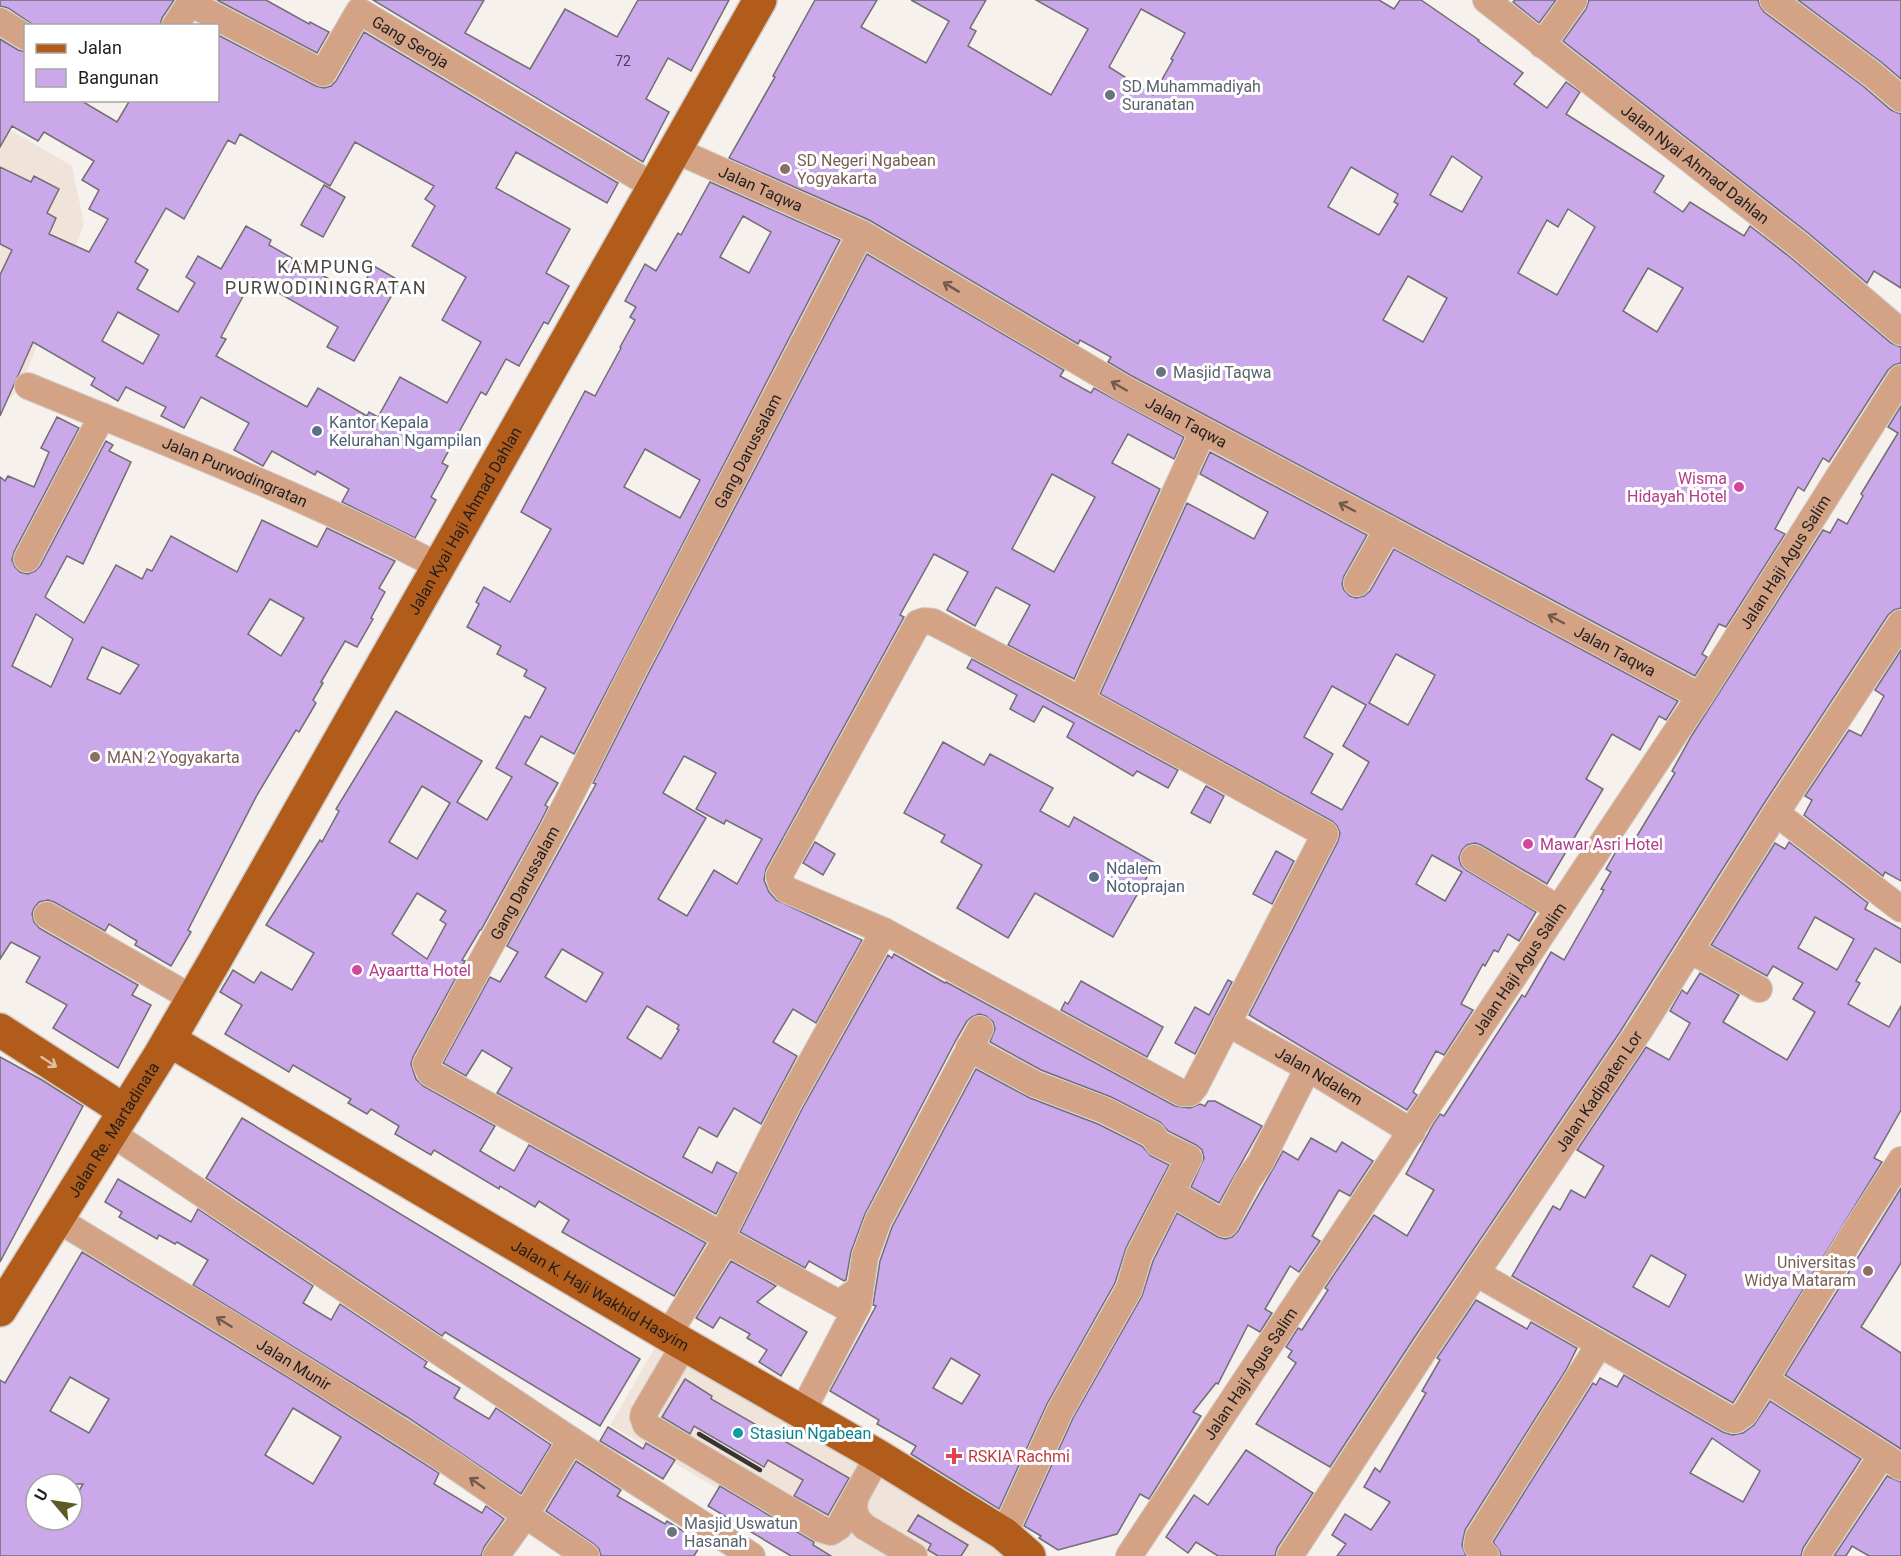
<svg xmlns="http://www.w3.org/2000/svg" width="1901" height="1556" font-family="Roboto,sans-serif">
  <rect width="100%" height="100%" fill="#f7f1ee"/>
  <g fill="#efe3da">
    <path d="M0,124L72,166L84,224L20,389L0,407Z"/>
    <path d="M656,1346L966,1527L1007,1556H831L610,1425Z"/>
  </g>
  <g fill="#caa8ea" stroke="#706e73" stroke-width="1.5" fill-rule="evenodd">
    <path d="M0,0H174L162,18L160,26H35L8,8L0,6Z"/>
    <path d="M217,0H266L309,24L310,22L329,32L317,53Z"/>
    <path d="M373,0H484L465,33L530,69L565,9L617,37L638,0H729L691,71L668,58L646,99L669,112L643,162Z"/>
    <path d="M815,0H877L861,27L926,63L949,21L911,0H986L970,28L976,31L968,46L1051,95L1088,29L1036,0H1379L1394,9L1400,0H1421L1479,40L1478,41L1523,73L1514,84L1547,108L1566,82L1580,92L1566,114L1664,176L1654,192L1683,212L1690,202L1744,236L1750,226L1790,257L1891,343L1901,347V363L1894,365L1888,370L1829,462L1823,458L1804,491L1798,487L1775,529L1785,534L1726,627L1719,624L1702,654L1707,657L1695,676L1130,375L1108,362L1111,357L1080,340L1078,344L869,220L729,158L775,77L773,76ZM1141,9L1185,33L1171,59L1173,60L1153,95L1109,67ZM1452,156L1482,177L1462,212L1430,195ZM1351,167L1398,194L1394,202L1398,204L1379,235L1328,207ZM1568,209L1595,227L1557,295L1518,273L1547,220L1558,227ZM1648,268L1683,288L1657,332L1623,311ZM1408,276L1447,298L1423,342L1383,320Z"/>
    <path d="M1515,0H1556L1539,23L1513,2Z"/>
    <path d="M1589,0H1758L1760,6L1764,12L1863,86L1891,110L1901,114V288L1874,271L1867,283L1808,233L1563,41L1586,9Z"/>
    <path d="M1798,0H1901V79L1881,62Z"/>
    <path d="M364,32L618,183L607,203L516,152L496,188L570,229L546,273L569,286L548,324L544,322L519,366L506,359L486,395L481,392L442,463L448,466L431,497L436,500L415,538L342,502L349,489L317,471L315,475L272,451L263,466L234,450L249,423L201,397L184,428L161,416L166,407L126,387L118,401L91,385L95,378L33,342L0,416V275L12,250L0,244V167L31,182L34,176L59,189L47,213L56,218L49,234L89,252L108,219L89,209L99,190L82,180L94,161L44,132L38,141L12,126L0,147V39L18,50L26,52V100H80L117,122L130,100H218V35L316,86L324,88L331,86L336,81ZM240,134L330,186L355,142L434,186L425,199L435,206L412,246L466,277L442,320L481,342L447,403L400,377L378,417L369,412L367,416L318,388L307,407L216,356L226,339L221,337L253,278L338,327L327,347L354,361L400,281L374,266L357,295L269,245L271,240L246,226L221,269L198,256L186,277L195,283L178,312L137,289L148,270L135,262L166,208L184,219L228,140L235,144ZM118,312L159,335L143,364L102,341Z"/>
    <path d="M710,182L840,240L574,754L541,736L525,764L558,783L545,805L548,807L540,823L481,930H480L462,960L465,961L413,1057L411,1064L416,1079L423,1086L495,1126L480,1151L514,1171L529,1145L706,1243L674,1296L562,1232L569,1220L539,1201L535,1207L500,1186L499,1189L434,1150L431,1155L395,1134L399,1126L371,1109L367,1114L348,1103L351,1099L293,1065L289,1072L225,1034L242,1005L220,992L233,970L254,983L261,972L292,990L314,953L266,925L320,840L322,842L339,811L336,809L396,711L482,761L457,802L487,820L512,777L496,768L525,716L530,718L546,688L524,676L527,670L497,654L501,646L467,627L479,604L476,602L484,587L510,602L551,529L521,512L585,391L595,396L621,348L620,347L635,320L630,317L636,307L625,301L645,264L656,271L678,233L681,235ZM743,216L771,232L749,273L720,257ZM645,449L700,480L680,518L624,487ZM422,786L450,803L417,859L389,842ZM417,893L446,911L440,920L446,924L427,959L392,934Z"/>
    <path d="M324,185L345,197L323,237L301,225Z"/>
    <path d="M867,254L1064,370L1060,376L1091,393L1094,388L1184,437L1174,459L1128,434L1112,463L1160,489L1074,679L1008,645L1030,605L996,587L975,626L947,610L968,572L934,554L900,615L904,617L766,869L764,880L769,892L776,900L862,940L816,1023L793,1009L773,1042L797,1056L761,1124L734,1108L717,1137L699,1127L683,1157L712,1173L717,1162L737,1173L716,1214L497,1093L512,1068L482,1050L466,1076L443,1063L490,977L500,982L518,952L507,946L596,784L593,783L648,674ZM1052,474L1095,497L1054,572L1012,549ZM684,756L716,773L696,809L724,824L726,820L762,839L737,884L714,870L687,916L658,899L706,818L663,793ZM562,949L603,973L586,1002L545,977ZM647,1006L679,1025L677,1029L679,1030L661,1059L627,1038Z"/>
    <path d="M1901,406V608L1894,610L1888,615L1763,805L1620,1032L1414,1338L1330,1467L1256,1424L1296,1363L1288,1357L1292,1351L1286,1347L1298,1328L1302,1330L1328,1290L1325,1288L1374,1215L1407,1236L1434,1190L1406,1174L1434,1123L1440,1114L1444,1116L1522,995L1525,997L1551,952L1564,960L1604,890L1601,889L1611,872L1606,869L1622,841L1631,846L1675,773L1672,771L1692,735L1823,530L1830,533L1838,519L1847,524L1863,496L1861,494L1898,433L1888,427Z"/>
    <path d="M57,417L79,428L14,552L12,560L15,567L20,572L28,574L35,571L40,566L106,441L113,445L109,451L131,462L83,564L67,556L45,597L84,623L116,565L142,579L147,569L152,571L171,536L237,572L262,520L317,547L327,528L395,561L379,588L385,592L371,618L373,619L357,647L345,641L321,682L323,683L313,700L316,703L299,732L296,730L257,795L188,930L191,932L171,966L135,945L137,941L109,924L105,931L54,902L48,900L39,902L34,908L32,914L34,922L39,928L138,985L132,995L151,1005L118,1068L53,1028L67,1005L26,982L40,957L11,942L0,959V477L5,481L8,476L34,487L49,452L41,448ZM270,599L304,618L281,656L248,634ZM36,614L73,639L51,687L12,666ZM102,647L139,665L120,694L87,679Z"/>
    <path d="M1210,452L1367,535L1344,576L1342,584L1344,590L1350,596L1356,598L1364,596L1370,591L1394,549L1678,701L1666,720L1659,716L1640,750L1612,734L1586,779L1603,789L1547,884L1481,845L1475,843L1467,845L1462,850L1459,858L1461,865L1466,870L1536,912L1519,941L1508,934L1498,952L1494,950L1485,966L1483,964L1461,1004L1473,1010L1444,1055L1436,1051L1413,1092L1417,1095L1407,1110L1249,1015L1338,841L1340,833L1337,826L1332,821L1100,694L1187,503L1254,539L1268,512L1200,474ZM1396,654L1435,675L1408,725L1369,703ZM1332,686L1366,705L1343,746L1369,762L1342,810L1311,793L1333,754L1304,737ZM1432,855L1462,872L1445,901L1416,884Z"/>
    <path d="M1901,650V881L1885,872L1883,876L1804,815L1812,800L1805,796L1849,730L1861,736L1884,696L1875,690Z"/>
    <path d="M972,659L1178,770L1168,788L1137,771L1133,776L1067,737L1074,723L1043,706L1034,722L1010,709L1017,695L967,668Z"/>
    <path d="M943,742L984,765L990,754L1053,788L1040,811L1069,827L1074,817L1155,863L1113,937L1035,893L1008,938L957,908L982,865L941,842L945,835L904,813Z"/>
    <path d="M1206,786L1224,796L1210,823L1191,813Z"/>
    <path d="M815,842L835,854L823,875L803,863Z"/>
    <path d="M1789,842L1868,903L1865,909L1901,929V963L1875,948L1856,981L1860,983L1848,1004L1889,1027L1901,1006V1110L1874,1158L1882,1162L1733,1403L1512,1276L1553,1206L1560,1210L1571,1190L1585,1198L1604,1166L1577,1150L1646,1047L1669,1060L1690,1023L1670,1011L1682,990L1687,994L1700,973L1739,995L1723,1022L1787,1060L1815,1012L1793,999L1803,983L1773,966L1767,976L1711,945L1775,843L1785,849ZM1815,917L1854,939L1837,970L1798,948ZM1651,1255L1686,1275L1669,1307L1633,1287Z"/>
    <path d="M1276,851L1294,861L1272,904L1253,894Z"/>
    <path d="M894,954L945,983L946,982L1175,1106L1190,1108L1200,1104L1205,1106L1208,1101H1215L1262,1126L1219,1203L1191,1187L1204,1158L1202,1150L1196,1145L1168,1131L1160,1122L1111,1097L1041,1070L990,1042L995,1029L993,1022L986,1016L979,1014L972,1017L967,1021L956,1040L865,1214L851,1252L846,1280L844,1281L809,1261L805,1268L740,1232L802,1109L888,955L892,958Z"/>
    <path d="M1228,980L1232,982L1195,1054L1175,1043L1195,1007L1209,1015Z"/>
    <path d="M1081,981L1163,1027L1147,1057L1061,1010L1065,1002L1068,1004Z"/>
    <path d="M0,1057L42,1080L83,1106L0,1262Z"/>
    <path d="M976,1069L1030,1098L1098,1124L1142,1146L1151,1156L1169,1165L1126,1248L1115,1283L1047,1404L999,1509L911,1454L916,1446L877,1424L879,1420L830,1391L876,1306L873,1305L880,1261L892,1227ZM951,1358L980,1375L962,1404L933,1388Z"/>
    <path d="M242,1118L640,1359L600,1426L445,1332L442,1336L206,1178Z"/>
    <path d="M1311,1138L1336,1152L1342,1142L1373,1161L1350,1196L1339,1190L1312,1236L1320,1241L1299,1272L1290,1266L1265,1309L1272,1313L1260,1332L1248,1325L1218,1384L1216,1383L1193,1412L1201,1416L1149,1499L1140,1494L1117,1534L1058,1550L1039,1538L1041,1536L1024,1526L1073,1418L1142,1296L1153,1261L1177,1213L1218,1237L1225,1239L1232,1237L1238,1231L1283,1151L1298,1160Z"/>
    <path d="M118,1179L191,1222L198,1209L313,1286L303,1303L331,1320L340,1304L427,1362L424,1367L460,1388L454,1398L489,1419L496,1408L551,1445L521,1494L407,1417L193,1285L208,1260L177,1242L175,1244L159,1235L157,1239L119,1217L122,1212L105,1202Z"/>
    <path d="M1901,1188V1263L1861,1327L1901,1353V1449L1785,1375Z"/>
    <path d="M82,1252L294,1381L439,1473L434,1484L482,1513L486,1506L504,1519L484,1547L481,1556H0V1380L5,1383ZM70,1377L109,1399L89,1433L50,1411ZM293,1408L341,1437L313,1484L265,1455ZM36,1484H83L72,1503V1520H36Z"/>
    <path d="M731,1261L776,1286L757,1302L807,1332L781,1376L759,1362L767,1350L747,1338L750,1334L720,1317L713,1328L696,1318Z"/>
    <path d="M1476,1300L1527,1329L1531,1322L1577,1348L1566,1370L1465,1530L1462,1545L1466,1556H1337L1346,1544L1332,1535L1345,1514L1371,1530L1390,1502L1364,1487L1375,1468L1380,1472L1426,1393L1422,1391L1440,1360L1437,1358Z"/>
    <path d="M1624,1375L1723,1432L1732,1435L1743,1433L1754,1425L1770,1401L1861,1459L1803,1548L1801,1556H1501L1500,1552L1493,1542L1593,1383L1596,1385L1600,1378L1617,1387ZM1712,1438L1760,1471L1743,1502L1690,1473Z"/>
    <path d="M685,1379L712,1396L711,1399L849,1478L828,1515L794,1496L803,1480L768,1460L764,1467L694,1426L690,1434L662,1417Z"/>
    <path d="M608,1427L643,1449L646,1443L675,1460L663,1479L600,1441Z"/>
    <path d="M1246,1450L1313,1493L1277,1548L1275,1556H1218L1196,1542L1188,1553L1166,1537L1194,1495L1208,1505Z"/>
    <path d="M576,1461L621,1490L617,1496L665,1524L667,1521L702,1543L694,1556H601L599,1549L594,1544L546,1511Z"/>
    <path d="M1887,1476L1901,1482V1556H1869L1852,1546L1846,1556H1834Z"/>
    <path d="M720,1486L814,1542L813,1545L831,1556H791L708,1506Z"/>
    <path d="M918,1515L968,1545L961,1556H938L928,1550L931,1544L908,1531Z"/>
  </g>
  <g fill="none" stroke-linecap="round" stroke-linejoin="round">
    <defs>
      <g id="minor">
        <path id="s1" d="M1486,0L1799,245L1901,332"/>
        <path d="M1773,0L1872,74L1901,99"/>
        <path id="s2" d="M190,3L323,73L359,11L653,186"/>
        <path d="M0,21L26,37"/>
        <path d="M175,26L192,0"/>
        <path d="M1542,45L1574,0"/>
        <path id="s3" d="M675,150L861,233L1123,388L1700,696"/>
        <path id="s4" d="M28,386C166,443 306,496 438,566"/>
        <path d="M27,559L102,416"/>
        <path d="M1357,583L1388,529"/>
        <path d="M924,621L933,622L1081,700L1325,834L1195,1087L1190,1093H1182L884,931L787,890L781,883L779,876L918,623Z"/>
        <path d="M1081,700L1203,431"/>
        <path d="M1776,813L1901,909"/>
        <path d="M1474,858L1559,909"/>
        <path d="M47,915L192,998"/>
        <path d="M1690,950L1759,989"/>
        <path id="s5" d="M1227,1023L1308,1068L1412,1132"/>
        <path d="M969,1048L1035,1084L1104,1110L1153,1135L1158,1143L1189,1158L1139,1255L1129,1289L1060,1411L1004,1534"/>
        <path d="M111,1133L571,1440L752,1556"/>
        <path d="M1172,1193L1225,1224L1248,1180L1260,1163L1308,1068"/>
        <path id="s6" d="M57,1219C187,1299 319,1377 447,1461C494,1493 539,1525 586,1556"/>
        <path d="M722,1235L789,1102L884,931"/>
        <path d="M1476,1273L1730,1419L1735,1420L1745,1413L1854,1233L1901,1160"/>
        <path id="s7" d="M858,1305L860,1289L848,1297L842,1305L729,1243L722,1235L677,1210L430,1073L426,1064L553,830L635,667L861,233"/>
        <path d="M668,1335L726,1240"/>
        <path d="M684,1345L644,1413L643,1417L646,1425L821,1529L831,1532L839,1527L878,1456"/>
        <path d="M1765,1380L1901,1467"/>
        <path d="M802,1412L858,1305L865,1257L878,1221L980,1029"/>
        <path d="M855,1498C853,1511 855,1518 865,1527L914,1556"/>
        <path d="M496,1556L525,1516L571,1440"/>
        <path id="s8" d="M1129,1556L1700,696L1901,378"/>
        <path id="s9" d="M1290,1556L1427,1346L1641,1028L1776,813L1901,623"/>
        <path d="M1486,1556L1477,1546L1478,1538L1599,1345"/>
        <path d="M1816,1556L1882,1455"/>
      </g>
      <g id="major">
        <path d="M0,1030L125,1111"/>
        <path id="s10" d="M169,1040L668,1335L878,1456L1004,1534L1029,1556"/>
        <path id="s11" d="M0,1310L160,1055L214,962L760,0"/>
      </g>
    </defs>
    <use href="#minor" stroke="#d0cbc8" stroke-width="28"/>
    <use href="#major" stroke="#d0cbc8" stroke-width="36"/>
    <use href="#minor" stroke="#d4a386" stroke-width="26"/>
    <use href="#major" stroke="#b25c1b" stroke-width="33"/>
    <path stroke="#373433" stroke-width="4.5" d="M699,1434L760,1470"/>
  </g>
  <defs><path id="oneway-shaft" d="M-6 0H5M1.5-3L5.5 0L1.5 3" fill="none" stroke-width="1.6" stroke-linecap="round" stroke-linejoin="round" transform="scale(1.5)"/></defs>
  <g stroke="#715a4c">
    <use href="#oneway-shaft" transform="translate(951 287) rotate(-149)"/>
    <use href="#oneway-shaft" transform="translate(1119 386) rotate(-150)"/>
    <use href="#oneway-shaft" transform="translate(1347 507) rotate(-152)"/>
    <use href="#oneway-shaft" transform="translate(1556 619) rotate(-152)"/>
    <use href="#oneway-shaft" transform="translate(224 1322) rotate(-148)"/>
    <use href="#oneway-shaft" transform="translate(477 1483) rotate(-145)"/>
  </g>
  <use stroke="#e0bea4" href="#oneway-shaft" transform="translate(49 1062) rotate(33)"/>
  <g fill="#6b7280" stroke="#fff" stroke-width="2">
    <circle cx="1110" cy="95" r="6"/>
    <circle cx="1161" cy="372" r="6"/>
    <circle cx="672" cy="1532" r="6"/>
  </g>
  <g fill="#8d6e63" stroke="#fff" stroke-width="2">
    <circle cx="785" cy="169" r="6"/>
    <circle cx="95" cy="757" r="6"/>
    <circle cx="1868" cy="1271" r="6"/>
  </g>
  <g fill="#5c6f8a" stroke="#fff" stroke-width="2">
    <circle cx="317" cy="431" r="6"/>
    <circle cx="1094" cy="877" r="6"/>
  </g>
  <g fill="#d1479c" stroke="#fff" stroke-width="2">
    <circle cx="1739" cy="487" r="6"/>
    <circle cx="1528" cy="844" r="6"/>
    <circle cx="357" cy="970" r="6"/>
  </g>
  <circle fill="#0f9aa8" stroke="#fff" stroke-width="2" cx="738" cy="1433" r="6"/>
  <path fill="#e0444e" stroke="#fff" stroke-width="2" d="M951 1447h6v6h6v6h-6v6h-6v-6h-6v-6h6z"/>
  <g text-anchor="middle" stroke-width="6" stroke-linejoin="round" paint-order="stroke">
    <g font-size="14" fill="#4a4050">
      <text x="623" y="66">72</text>
    </g>
    <g font-size="16" fill="#201e1d" stroke="#fff">
      <text dy="6" stroke="none"><textPath href="#s2" startOffset="282">Gang Seroja</textPath></text>
      <text dy="6" stroke="none"><textPath href="#s1" startOffset="266">Jalan Nyai Ahmad Dahlan</textPath></text>
      <text dy="6" stroke="none"><textPath href="#s3" startOffset="94">Jalan Taqwa</textPath></text>
      <text dy="6" stroke="none"><textPath href="#s3" startOffset="580">Jalan Taqwa</textPath></text>
      <text dy="6" stroke="none"><textPath href="#s7" startOffset="1216">Gang Darussalam</textPath></text>
      <text dy="6" stroke="none"><textPath href="#s4" startOffset="224">Jalan Purwodingratan</textPath></text>
      <text dy="6" stroke="none"><textPath href="#s11" startOffset="916">Jalan Kyai Haji Ahmad Dahlan</textPath></text>
      <text dy="6" stroke="none"><textPath href="#s8" startOffset="1191">Jalan Haji Agus Salim</textPath></text>
      <text dy="6" stroke="none"><textPath href="#s3" startOffset="1066">Jalan Taqwa</textPath></text>
      <text dy="6" stroke="none"><textPath href="#s7" startOffset="730">Gang Darussalam</textPath></text>
      <text dy="6" stroke="none"><textPath href="#s8" startOffset="705">Jalan Haji Agus Salim</textPath></text>
      <text dy="6" stroke="none"><textPath href="#s5" startOffset="106">Jalan Ndalem</textPath></text>
      <text dy="6" stroke="none"><textPath href="#s9" startOffset="558">Jalan Kadipaten Lor</textPath></text>
      <text dy="6" stroke="none"><textPath href="#s11" startOffset="213">Jalan Re. Martadinata</textPath></text>
      <text dy="6" stroke="none"><textPath href="#s10" startOffset="501">Jalan K. Haji Wakhid Hasyim</textPath></text>
      <text dy="6" stroke="none"><textPath href="#s6" startOffset="278">Jalan Munir</textPath></text>
      <text dy="6" stroke="none"><textPath href="#s8" startOffset="219">Jalan Haji Agus Salim</textPath></text>
    </g>
    <g font-size="16" fill="#5b616d" stroke="#fff" text-anchor="start">
      <text x="1122" y="92">SD Muhammadiyah<tspan x="1122" dy="18">Suranatan</tspan></text>
      <text x="1173" y="378">Masjid Taqwa</text>
      <text x="684" y="1529">Masjid Uswatun<tspan x="684" dy="18">Hasanah</tspan></text>
    </g>
    <g font-size="16" fill="#785e54" stroke="#fff" text-anchor="start">
      <text x="797" y="166">SD Negeri Ngabean<tspan x="797" dy="18">Yogyakarta</tspan></text>
      <text x="107" y="763">MAN 2 Yogyakarta</text>
      <text x="1856" y="1268" text-anchor="end">Universitas<tspan x="1856" dy="18">Widya Mataram</tspan></text>
    </g>
    <g font-size="16" fill="#4e5e75" stroke="#fff" text-anchor="start">
      <text x="329" y="428">Kantor Kepala<tspan x="329" dy="18">Kelurahan Ngampilan</tspan></text>
      <text x="1106" y="874">Ndalem<tspan x="1106" dy="18">Notoprajan</tspan></text>
    </g>
    <g font-size="16" fill="#b23c85" stroke="#fff" text-anchor="start">
      <text x="1727" y="484" text-anchor="end">Wisma<tspan x="1727" dy="18">Hidayah Hotel</tspan></text>
      <text x="1540" y="850">Mawar Asri Hotel</text>
      <text x="369" y="976">Ayaartta Hotel</text>
    </g>
    <g font-size="16" fill="#0d838f" stroke="#fff" text-anchor="start">
      <text x="750" y="1439">Stasiun Ngabean</text>
    </g>
    <g font-size="16" fill="#be3a42" stroke="#fff" text-anchor="start">
      <text x="968" y="1462">RSKIA Rachmi</text>
    </g>
    <g font-size="18" letter-spacing="1.5" fill="#4b4744" stroke="#fff">
      <text x="326" y="273">KAMPUNG<tspan x="326" dy="21">PURWODININGRATAN</tspan></text>
    </g>
  </g>
  <rect x="24" y="24" width="195" height="78" fill="#ffffff" stroke="#a6a5a5" stroke-width="1.5"/>
  <rect x="36" y="44" width="30" height="9" fill="#b25c1b" stroke="#a6a5a5" stroke-width="1.5"/>
  <text x="78" y="54" font-size="18" fill="#201e1d">Jalan</text>
  <rect x="36" y="69" width="30" height="18" fill="#caa8ea" stroke="#a6a5a5" stroke-width="1.5"/>
  <text x="78" y="84" font-size="18" fill="#201e1d">Bangunan</text>
  <g transform="translate(54 1502) rotate(299)"><circle r="28" fill="#ffffff" stroke="#a6a5a5" stroke-width="1.5"/>
  <path d="M0-4.5L10 22L0 15L-10 22Z" fill="#5e5a27"/>
  <text y="-9" font-size="16" font-weight="bold" text-anchor="middle" fill="#201e1d">U</text>
  </g>
</svg>
